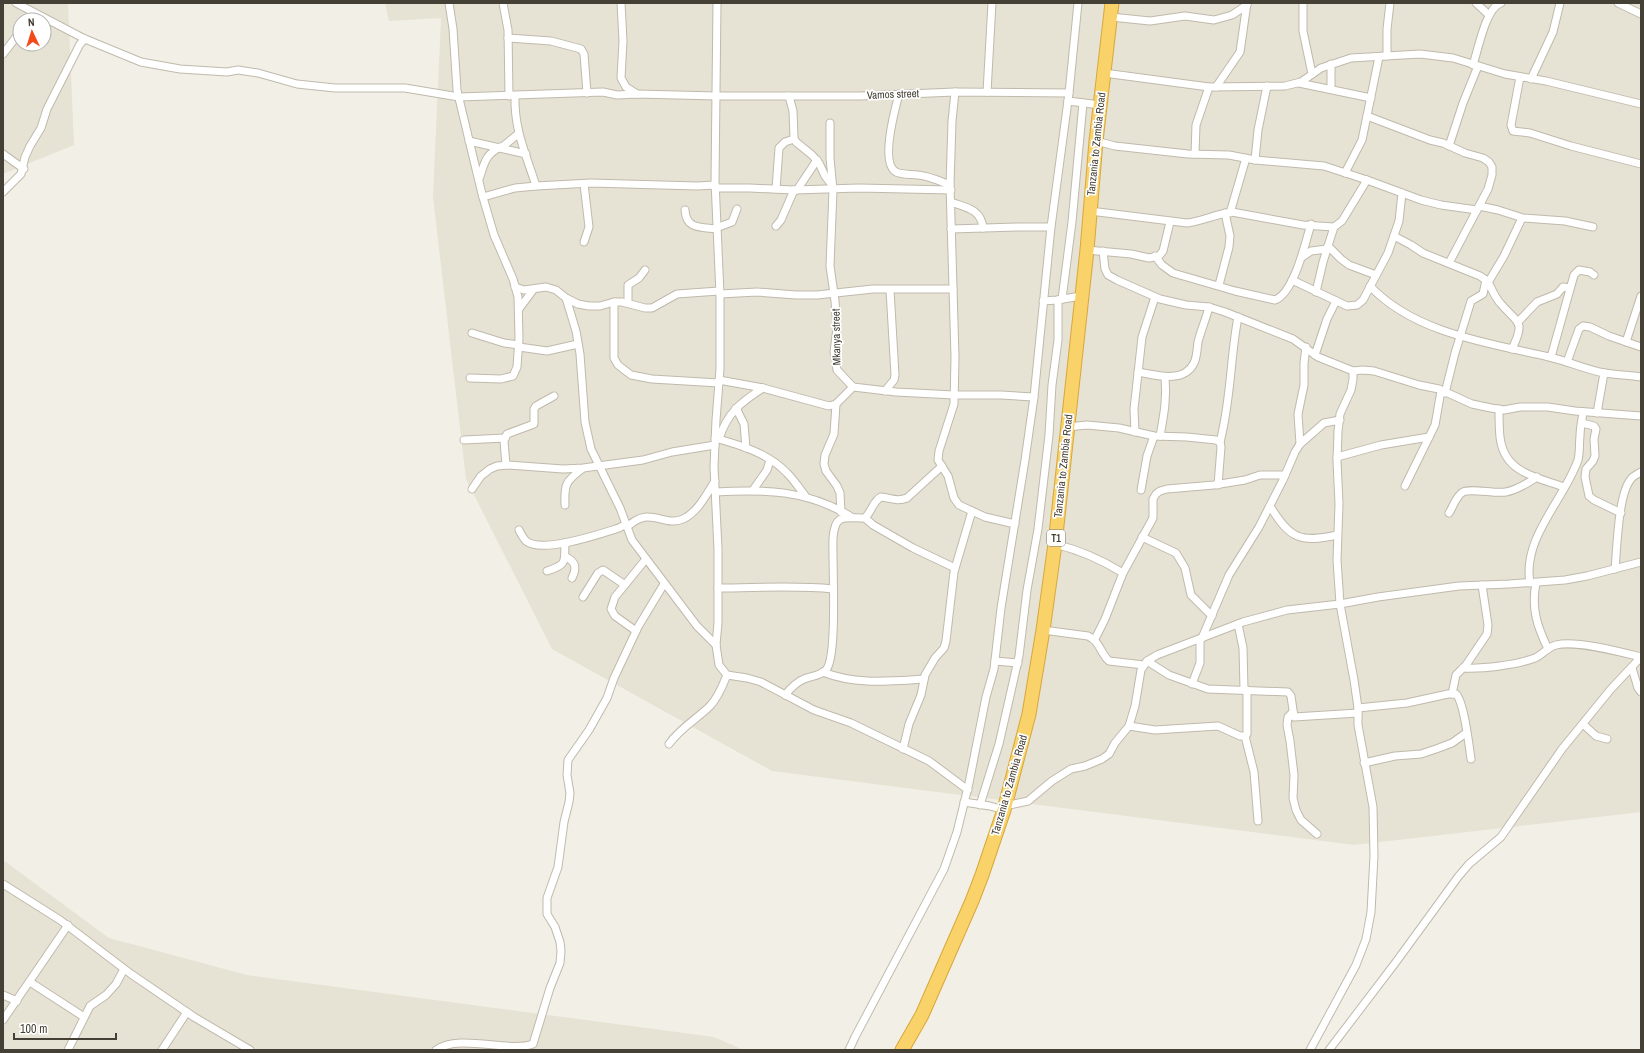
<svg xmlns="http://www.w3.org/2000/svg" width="1644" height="1053" font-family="'Archivo Narrow',sans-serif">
  <rect width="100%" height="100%" fill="#f2efe6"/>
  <g fill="#e6e2d4" fill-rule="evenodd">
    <path d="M3,3H68L74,145L3,174ZM20,20H44V44H20Z"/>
    <path d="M385,3H1641V812L1354,845L772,771L552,649L466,479L433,197L441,18L389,21Z"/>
    <path d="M3,860L109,938L247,975L714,1037L744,1050H3Z"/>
  </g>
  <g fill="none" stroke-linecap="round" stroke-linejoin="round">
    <defs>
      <g id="street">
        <path d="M16,3L85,39L141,62L180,69L227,72L238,70L258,73L297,84L335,88H405L459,97L603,92L617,95L637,94L717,96H860L955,92L1069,93"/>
        <path d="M449,3L453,29L457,90L468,136L482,194L494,235L513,279L518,297L519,338L517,367L513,376L501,379L470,378"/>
        <path d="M503,3L508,30L509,96"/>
        <path d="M621,3L623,41L621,78L626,87L637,94"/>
        <path d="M717,3L715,181L720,294V369L716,420L714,467L718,549V623L716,645L719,665L727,675L747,678L761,682L814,710L851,723L929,761L968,790"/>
        <path d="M1303,3V31L1312,74"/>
        <path d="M1476,3L1489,15"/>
        <path d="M1618,3L1641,14"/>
        <path d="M1111,17L1150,21L1185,16L1214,20L1232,15L1247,5"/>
        <path d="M508,38L551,41L581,49L584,54L587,93"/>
        <path d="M3,54L20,32"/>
        <path d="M1387,56V29L1390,3"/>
        <path d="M1331,64V89"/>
        <path d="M1473,65C1478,50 1486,7 1501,3"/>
        <path d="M1104,73L1209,87L1285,86L1301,82L1321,68L1351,58L1420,54L1453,58L1505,74L1546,81L1641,104"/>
        <path d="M1520,77L1511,125L1513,131L1530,133L1571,146L1641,164"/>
        <path d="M1531,79L1553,32L1560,3"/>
        <path d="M1299,83L1371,98"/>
        <path d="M1216,87L1240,52L1247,3"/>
        <path d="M955,92L952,121L950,185L955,357L954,404L939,451L938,460L948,476L954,498L959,505L985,517L1015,524"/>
        <path d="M987,92L992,3"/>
        <path d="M899,94C895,109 880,163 896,172C902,175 911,174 918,175C929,176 940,181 950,185"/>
        <path d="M515,96C514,130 526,154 536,186"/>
        <path d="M789,96L793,111L794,138L796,142L812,155L819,163L825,176L832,185"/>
        <path d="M1068,101L1100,105"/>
        <path d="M1367,116L1430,140L1443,143L1465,153L1483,158L1489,162L1492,167V175L1488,189L1449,263"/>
        <path d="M830,123V158L833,190L830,266L835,301L837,328L834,352L837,370L853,387L896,392L954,395H1001L1034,397"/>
        <path d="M469,141L526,154"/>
        <path d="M1096,141L1115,146L1188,154L1229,155L1255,160L1324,166L1367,180L1421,200L1441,205L1477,210"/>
        <path d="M1449,146L1463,103L1478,66"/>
        <path d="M501,148L518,134"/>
        <path d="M3,154L24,169"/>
        <path d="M1195,154L1196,125L1209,87"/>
        <path d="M1255,160L1258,130L1267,86"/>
        <path d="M1345,173L1362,140L1379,57"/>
        <path d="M479,179C485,163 484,156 500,147"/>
        <path d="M715,188H750L794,190L859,188L951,190"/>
        <path d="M776,189L779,148L785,142L794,139"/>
        <path d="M797,190L817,160"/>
        <path d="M3,192L21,174L25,157L30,146L41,128L47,109L80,44L85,39"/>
        <path d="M483,197L515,188L536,186L591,183L697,186L715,185"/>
        <path d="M951,202C967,208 981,209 983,228"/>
        <path d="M1479,206L1498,210L1523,218L1565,221L1593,227"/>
        <path d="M685,210C686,229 700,227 716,229"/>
        <path d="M1090,211L1187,223C1203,221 1216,214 1232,212L1303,225L1334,227L1342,221L1367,180"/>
        <path d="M1230,213L1246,158"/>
        <path d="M776,226L781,220L794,190"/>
        <path d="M716,228L732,222L737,209"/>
        <path d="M951,229L1017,227H1051"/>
        <path d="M1394,236L1411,245L1423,253L1480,276L1486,280L1483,294L1471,301L1455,353L1445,393"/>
        <path d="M584,242L589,227L584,184"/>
        <path d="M1328,246L1341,259L1349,265L1376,275"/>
        <path d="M1087,250L1131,254L1149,258L1159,256L1163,251L1170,222"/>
        <path d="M1103,251L1105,269L1108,275L1117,280L1160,299L1186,305L1209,307L1225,312L1293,339L1318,357L1353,371V379L1351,390L1340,414L1338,431L1337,461L1339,504L1337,560L1340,604L1354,680L1358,708V725L1373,807L1374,856L1371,912L1366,939L1356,965L1310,1050"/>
        <path d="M1155,256L1162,265L1173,273L1235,291L1275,300C1294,293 1305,244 1311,224"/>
        <path d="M1302,257L1311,251L1327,249"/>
        <path d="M1292,280L1347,306L1357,305L1363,300L1388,253L1399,221L1402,193"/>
        <path d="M1488,282C1492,289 1495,298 1501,304C1518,324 1526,320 1512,349"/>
        <path d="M1219,285L1229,247L1230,236L1225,213"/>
        <path d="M1370,286C1414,333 1488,343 1549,357C1568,361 1586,370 1605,373C1617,375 1629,375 1641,377"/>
        <path d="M1486,286L1504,256L1522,218"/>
        <path d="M515,287L524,290L546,287L556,290L566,298L578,304L589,306H600L614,302H622L645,308H652L677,294L719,291"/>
        <path d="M1316,292L1323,262L1334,227"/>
        <path d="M720,294L757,292L796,295H817L873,289H953"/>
        <path d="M566,298L576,331L580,354L585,422L591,449L620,508L632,540L697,626L716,645"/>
        <path d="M1062,299L1072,222L1083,103"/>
        <path d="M1043,301L1057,300L1081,296"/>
        <path d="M614,302V358L618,365L631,375L652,379L719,383"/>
        <path d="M628,303V285L639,278L645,270"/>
        <path d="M519,309L533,290"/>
        <path d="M1518,322L1537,302L1557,294L1563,287L1570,288"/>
        <path d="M472,333L504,343L519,345"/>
        <path d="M1626,342L1641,296"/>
        <path d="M519,347L547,351L578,344"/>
        <path d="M1315,355L1327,319L1336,301"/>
        <path d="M1551,357L1574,275L1579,270L1590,272L1594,275"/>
        <path d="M1567,362L1579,329L1583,326L1590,327L1609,336L1641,347"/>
        <path d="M1353,371L1363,370L1374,371L1419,385L1439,389L1472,404L1491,408L1504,410L1520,407H1548L1575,411L1641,416"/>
        <path d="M1138,372C1155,375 1184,384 1194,363C1197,357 1197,349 1198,342C1201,330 1206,319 1209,307"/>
        <path d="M719,380L763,388L829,406L836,404L853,387"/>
        <path d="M885,391L894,380L895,375L890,290"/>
        <path d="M836,404L834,434L825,455L824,464L826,471L837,486L840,493L841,512"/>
        <path d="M736,408L744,424L746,448"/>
        <path d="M1499,409C1499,418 1499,428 1500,437C1504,473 1536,477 1564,487"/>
        <path d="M1597,413L1604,373"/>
        <path d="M1582,423L1594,426L1596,429L1594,439L1595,456L1593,461L1586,469L1585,477L1588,491L1589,496L1594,500L1621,513"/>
        <path d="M1067,427L1087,425L1119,428L1154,436L1187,437L1216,440L1220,442L1221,447L1218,485"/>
        <path d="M1135,432L1134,409L1142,337L1155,297"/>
        <path d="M1160,436C1164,414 1167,399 1165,377"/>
        <path d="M715,438C740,445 768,453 787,473C794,480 800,489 806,497"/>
        <path d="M719,439C727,413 741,402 763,388"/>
        <path d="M464,440L505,438"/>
        <path d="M1220,442C1231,401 1230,359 1238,317"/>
        <path d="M1300,444L1298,414L1304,385V363L1306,347"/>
        <path d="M1337,457L1381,445L1429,437"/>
        <path d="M506,465L504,441L507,434L534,424V409L536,406L554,396"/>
        <path d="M1405,486L1435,425L1441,391"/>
        <path d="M472,489L481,476L490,469L497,466L508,465L563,469L583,468L643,460L672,452L715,445"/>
        <path d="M753,490L767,470L770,460"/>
        <path d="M1141,490L1147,456L1154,436"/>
        <path d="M715,492C764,489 807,490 850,516"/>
        <path d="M565,505C564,484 566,481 582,469"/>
        <path d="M1270,506C1290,539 1300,543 1337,535"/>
        <path d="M1449,513C1453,507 1456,496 1463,492C1470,488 1495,494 1506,492C1517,490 1528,483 1537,477"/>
        <path d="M865,518L873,525L913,548L955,568"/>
        <path d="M627,527C633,522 638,518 646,517C659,516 670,525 683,519C698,512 706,495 715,481"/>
        <path d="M519,530C521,534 523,538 526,541C542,554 600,534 619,528L626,524"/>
        <path d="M1142,537L1176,553L1185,568L1191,595L1212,616"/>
        <path d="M1055,544C1079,550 1102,560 1123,573"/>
        <path d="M566,557C576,562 577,568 572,578"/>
        <path d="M1615,569C1617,549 1618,494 1631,479C1633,476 1638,474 1641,472"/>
        <path d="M547,571C568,564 564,562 565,543"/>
        <path d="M1530,583C1522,538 1564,500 1578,460C1580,452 1579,444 1580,436C1580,428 1582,420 1583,412"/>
        <path d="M1536,583C1531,608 1537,626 1548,649"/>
        <path d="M718,588C756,588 794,585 833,589"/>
        <path d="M583,597L598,573L603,570L625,585"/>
        <path d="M1238,624L1243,648L1244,690"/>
        <path d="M1043,630L1088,636C1100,641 1100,653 1109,661L1144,665"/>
        <path d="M636,631L615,616L611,609L615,597L646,559"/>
        <path d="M1202,638L1229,575L1259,527L1283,480L1295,452L1300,444L1324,423L1340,420"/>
        <path d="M1095,639L1105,619L1123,573L1153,518V499L1156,494L1160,491L1167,489L1214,485L1245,480L1260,475H1285"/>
        <path d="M995,661L1018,663"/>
        <path d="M1147,661L1169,675L1208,689L1288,692L1291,696L1294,717L1358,713"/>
        <path d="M1463,668C1483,669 1517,665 1535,658C1543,654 1548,647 1556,645C1576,640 1621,652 1641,657"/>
        <path d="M1632,668L1638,688L1641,692"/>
        <path d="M823,672C855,685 890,681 924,679"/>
        <path d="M1192,684L1200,663V639"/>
        <path d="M1452,694L1456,675L1466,665L1487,634L1488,625L1482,585"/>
        <path d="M785,695C790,689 796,682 804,679C811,676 820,676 826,670C838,657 832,561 833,538C835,513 844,518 865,518C872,511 873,501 881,497C891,498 897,502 907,498L942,466"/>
        <path d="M1358,708L1407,703L1448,694H1456C1464,702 1469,745 1471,759"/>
        <path d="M1293,712L1288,717L1287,725L1290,741L1294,775L1293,798L1296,810L1301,820L1317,834"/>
        <path d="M1583,724L1596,736L1607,739"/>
        <path d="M1129,726L1155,730L1218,726L1240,736H1245L1247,734V690"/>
        <path d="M1245,736L1254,772L1258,821"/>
        <path d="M669,744C680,728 697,719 710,706C718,698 723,685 727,675"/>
        <path d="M903,749L909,724L921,695L925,675L935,658L944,648L946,641L954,572L972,511"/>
        <path d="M1364,763L1395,756L1421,754L1436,749L1452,743L1466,733"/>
        <path d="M964,802L990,806L1004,810"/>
        <path d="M980,805L999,744L1019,656L1027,590L1038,529L1049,435L1052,385L1058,340V300"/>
        <path d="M1005,806L1028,801L1052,781L1071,769L1085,766L1102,759L1109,754L1115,743L1129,726L1135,706L1141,670L1147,661L1157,655L1243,622L1287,610L1340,604L1378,597L1459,586L1509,584L1565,580L1587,576L1641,562"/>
        <path d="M3,884L60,920L131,974L194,1017L250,1050"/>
        <path d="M30,982L84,1017"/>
        <path d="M3,995L17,1001"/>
        <path d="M3,1020L68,925"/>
        <path d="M68,1050L90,1006L106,995L116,984L124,969"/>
        <path d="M162,1050L187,1012"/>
        <path d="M436,1050C459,1033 509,1053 533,1044L550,988L560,963L561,951L560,942L555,927L547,914V898L558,867L564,822L569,802L570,793L567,775L568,760L589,730L607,698L614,678L638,627L664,584"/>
        <path d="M849,1050L855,1037L944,869L957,832L969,783L986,697L994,669L1001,608L1025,460L1034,397L1051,227L1069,93L1078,3"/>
        <path d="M1329,1050L1396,962L1458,877L1469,864L1501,837L1562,749L1611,689L1641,657"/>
      </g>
      <path id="highway" d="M902,1050L922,1015L972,901L982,875L1004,810L1029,714L1043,630L1055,544L1087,250L1096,141L1112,3"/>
    </defs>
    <use href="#street" stroke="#c0baac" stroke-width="9"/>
    <use href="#highway" stroke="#d8a73a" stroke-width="15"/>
    <use href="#street" stroke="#fff" stroke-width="7"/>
    <use href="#highway" stroke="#f9d26a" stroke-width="13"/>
  </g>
  <g text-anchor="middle" stroke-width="3.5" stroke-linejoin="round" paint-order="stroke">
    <rect fill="#fff" stroke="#7d7972" stroke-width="1" x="1047" y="530" width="18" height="16" rx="3"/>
    <g font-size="10" font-weight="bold" fill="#454035">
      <text x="1056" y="542">T1</text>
    </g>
    <g font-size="11" fill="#454035" stroke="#fff">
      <text transform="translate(893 94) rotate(-2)" y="4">Vamos street</text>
      <text transform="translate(1096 144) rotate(-84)" y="4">Tanzania to Zambia Road</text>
      <text transform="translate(836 337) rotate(-91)" y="4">Mkanya street</text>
      <text transform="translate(1063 466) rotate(-84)" y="4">Tanzania to Zambia Road</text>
      <text transform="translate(1009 785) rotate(-74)" y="4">Tanzania to Zambia Road</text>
    </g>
  </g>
  <rect width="1644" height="1053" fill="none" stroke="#454035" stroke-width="8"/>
  <g transform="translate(32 32) rotate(356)"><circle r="19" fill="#ffffff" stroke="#b5b3ae"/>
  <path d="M0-3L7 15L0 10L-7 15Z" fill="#f3491c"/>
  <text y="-6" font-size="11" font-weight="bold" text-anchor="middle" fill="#454035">N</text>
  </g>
  <path d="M14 1033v6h102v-6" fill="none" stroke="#454035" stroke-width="2"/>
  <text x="20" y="1033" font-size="12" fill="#454035" stroke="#ffffff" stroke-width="3" paint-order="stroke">100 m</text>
</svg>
